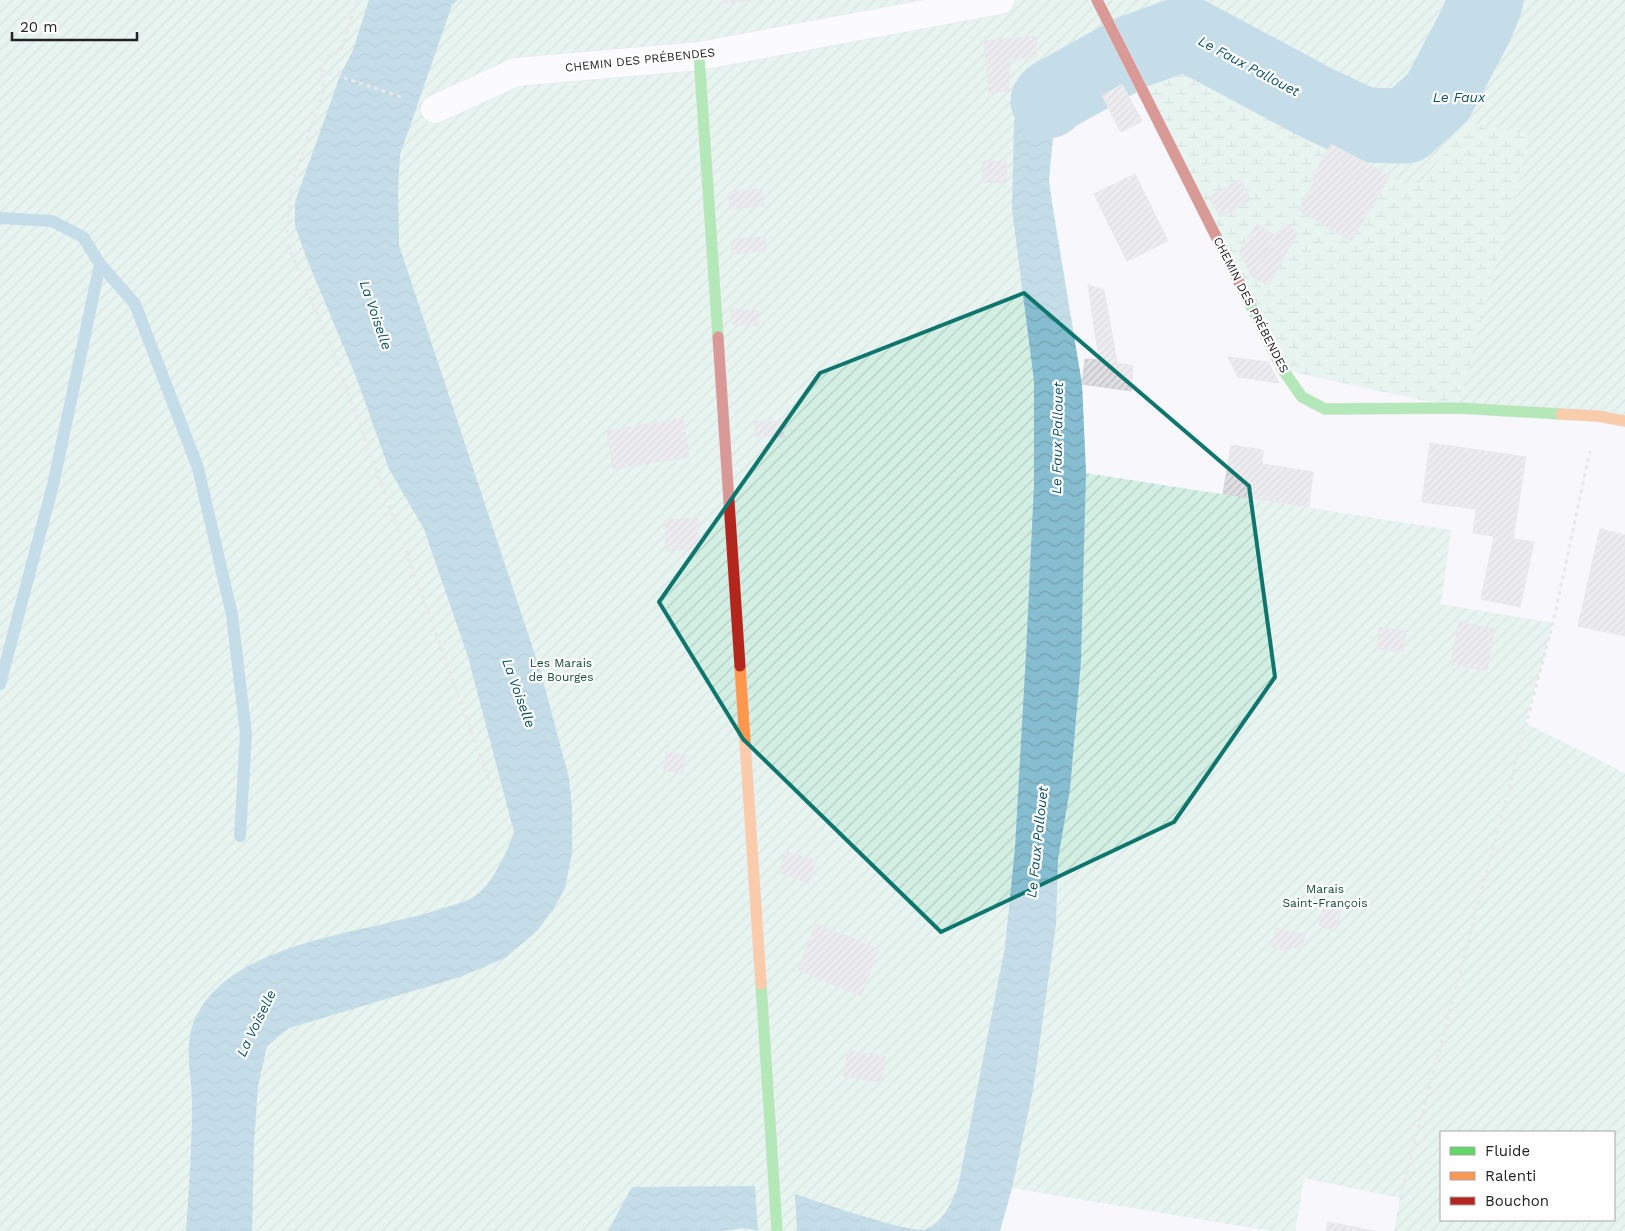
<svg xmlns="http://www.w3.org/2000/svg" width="1625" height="1231" font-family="'Work Sans',sans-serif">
  <defs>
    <pattern id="wetland-marsh" width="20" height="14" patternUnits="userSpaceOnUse" patternTransform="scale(1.25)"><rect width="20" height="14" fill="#d3efe3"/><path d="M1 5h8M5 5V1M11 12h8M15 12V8" fill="none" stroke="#b5cdc3"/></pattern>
    <pattern id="garden-furrows" width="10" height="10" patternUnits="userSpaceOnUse" patternTransform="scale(1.25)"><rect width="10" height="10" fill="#d3efe3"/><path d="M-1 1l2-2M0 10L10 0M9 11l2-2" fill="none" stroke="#b5cdc3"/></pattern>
    <pattern id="water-waves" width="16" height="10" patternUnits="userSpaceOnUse" patternTransform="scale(1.25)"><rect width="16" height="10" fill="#87bdd0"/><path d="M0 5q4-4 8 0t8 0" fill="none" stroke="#74a2b2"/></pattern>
    <pattern id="building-hatch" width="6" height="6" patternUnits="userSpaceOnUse" patternTransform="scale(1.25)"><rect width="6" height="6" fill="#dfdfe3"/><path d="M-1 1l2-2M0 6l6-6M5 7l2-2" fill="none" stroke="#bfbfc3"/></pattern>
  </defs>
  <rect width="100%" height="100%" fill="#f8f8fc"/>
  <path fill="url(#wetland-marsh)" d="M1097,0H1625L1458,408L1283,370Z"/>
  <path fill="url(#garden-furrows)" fill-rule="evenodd" d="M0,0H1625V421L1458,408L1530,135L1464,122L1450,148L1420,183H1402L1245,96L1211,74L1188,64L1167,58L1139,66L1077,96L1062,112L1053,137L1049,180L1082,384L1086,473L1451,530L1441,604L1553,623L1525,723L1625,773V1231H1394L1400,1198L1304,1178L1295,1231H1271L1012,1188L1000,1231H0ZM1441,1132H1614V1220H1441Z"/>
  <g fill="url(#water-waves)">
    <path d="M369,0H458L452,5L400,155L398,189L399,245L541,673L569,778L572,808V853L565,888L554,908L537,931L505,958L460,977L289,1028L267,1046L258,1086L254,1143L252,1231H186C189,1188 192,1146 192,1103C192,1077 184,1049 193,1024C224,940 369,934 443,908C453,905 463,903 472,898C491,888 507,852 514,832L468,657L424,529L389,469L355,374L306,257L295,226V202L340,76L353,50Z"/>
    <path d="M1486,0H1509L1466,123L1438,107Z"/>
    <path d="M1111,32L1131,70L1077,96L1062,112L1053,137L1049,180L1052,204L1082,384L1086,473L1081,661L1070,789L1058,859L1056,924L1033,1090L1012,1188L1000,1231H797L795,1194C819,1202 903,1231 924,1230C945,1221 953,1201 959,1182L1005,947L1015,848L1026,653L1034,485V381L1012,209L1014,122L1020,101L1071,56Z"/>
    <path d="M755,1186L758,1231L745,1228L722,1231H608L632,1187Z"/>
  </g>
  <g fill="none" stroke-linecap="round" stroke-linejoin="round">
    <g stroke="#87bdd0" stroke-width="12">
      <path d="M0,218L52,221L83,237L100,264L53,485L0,684"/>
      <path d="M100,264L135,304L198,468L232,615L246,734L240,836"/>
    </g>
    <path stroke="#87bdd0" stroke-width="75" d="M1048,101L1051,97L1132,52L1186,33L1317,103L1364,125L1406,126L1438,97L1476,25L1486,0"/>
  </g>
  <g fill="url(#building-hatch)" stroke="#d6d6d9">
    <path d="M725,0H749L726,4Z"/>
    <path d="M1035,36L1037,56L1010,59L1008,91L989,93L984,41Z"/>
    <path d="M1122,84L1142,121L1121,132L1102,96Z"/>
    <path d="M1331,144L1348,153L1340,168L1357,179L1367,163L1390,176L1351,241L1299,210L1315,181L1311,179Z"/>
    <path d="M1348,153L1367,163L1357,179L1340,168Z"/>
    <path d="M982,161H1006V183L983,182Z"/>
    <path d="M1135,174L1168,241L1127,261L1094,194Z"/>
    <path d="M1240,180L1251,200L1220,217L1209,197Z"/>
    <path d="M762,189L763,206L730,209L729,192Z"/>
    <path d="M1284,223L1298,232L1284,257L1269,248Z"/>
    <path d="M1257,224L1276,236L1251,276L1239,252Z"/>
    <path d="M765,237L766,251L732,254V240Z"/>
    <path d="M1269,248L1284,257L1268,285L1251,276Z"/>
    <path d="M1088,285L1104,290L1117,363L1133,366L1131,391L1082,384L1085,359L1099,360Z"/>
    <path d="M730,309L759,311L758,326L732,324Z"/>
    <path d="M1228,357L1268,362L1279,383L1238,377Z"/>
    <path d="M683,418L689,457L613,469L607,431Z"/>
    <path d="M754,421L783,422L784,437L755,436Z"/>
    <path d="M1430,443L1526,457L1513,539L1473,533L1476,509L1422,502Z"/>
    <path d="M1231,445L1263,450L1262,464L1313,472L1309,507L1223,494Z"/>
    <path d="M698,518L699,549L666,551L665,520Z"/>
    <path d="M1600,529L1625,535V636L1578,626Z"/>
    <path d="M1494,536L1534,542L1520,607L1481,599Z"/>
    <path d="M1459,622L1495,629L1487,671L1451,664Z"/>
    <path d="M1380,627L1406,632L1403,652L1377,648Z"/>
    <path d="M666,752L686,755L682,774L664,771Z"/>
    <path d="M785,851L816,861L809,883L779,873Z"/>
    <path d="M1324,906L1341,911L1335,931L1319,926Z"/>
    <path d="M816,924L879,949L861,996L798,970Z"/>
    <path d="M1276,928L1305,935L1302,949L1288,946L1287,951L1271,947Z"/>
    <path d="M848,1051L886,1057L881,1082L843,1076Z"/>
    <path d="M1328,1222L1374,1231H1326Z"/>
  </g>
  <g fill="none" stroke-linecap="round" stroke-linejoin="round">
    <defs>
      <path id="street" d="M435,109L516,72L699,56L1000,0"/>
      <g id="fast">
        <path d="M699,56L718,337"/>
        <path d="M1241,286L1283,370L1302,397L1325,409L1458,408L1561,414"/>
        <path d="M761,984L777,1231"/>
      </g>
      <g id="slow">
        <path d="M1561,414L1598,416L1625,421"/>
        <path d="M740,666L761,984"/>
      </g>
      <g id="jam">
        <path d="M1097,0L1241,286"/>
        <path d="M718,337L740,666"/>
      </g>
    </defs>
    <use href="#street" stroke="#d2d2d4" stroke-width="29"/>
    <use href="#fast" stroke="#d2d2d4" stroke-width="12"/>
    <use href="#slow" stroke="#d2d2d4" stroke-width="12"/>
    <use href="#jam" stroke="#d2d2d4" stroke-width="12"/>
    <g stroke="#d6d6d8" stroke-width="3" stroke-dasharray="4 4" stroke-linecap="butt">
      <path d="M357,0L341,51L328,56L321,70L324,90L292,182L286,241L331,346L498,804"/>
      <path d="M321,70L401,97"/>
      <path d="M1400,1198L1553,623L1590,451"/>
    </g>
    <use href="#street" stroke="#fefeff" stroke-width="28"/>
    <use href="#fast" stroke="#63d668" stroke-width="11"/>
    <use href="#slow" stroke="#ff974d" stroke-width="11"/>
    <use href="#jam" stroke="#b3261e" stroke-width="11"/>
  </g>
  <path d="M0 0H1625V1231H0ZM1024,293L1249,486L1275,677L1174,822L941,932L743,739L659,602L820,373Z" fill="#f8f8fc" fill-opacity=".55" fill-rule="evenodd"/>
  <path fill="none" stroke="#0f766e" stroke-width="4" stroke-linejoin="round" d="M1024,293L1249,486L1275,677L1174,822L941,932L743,739L659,602L820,373Z"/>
  <g text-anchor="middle" stroke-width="4.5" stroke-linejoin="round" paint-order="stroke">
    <g font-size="12" fill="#232326" stroke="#fff">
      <text transform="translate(640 60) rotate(-6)" y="4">CHEMIN DES PRÉBENDES</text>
      <text transform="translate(1251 305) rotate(63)" y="4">CHEMIN DES PRÉBENDES</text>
    </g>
    <g font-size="12" fill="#144b36" stroke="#fff">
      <text x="561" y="667">Les Marais<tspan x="561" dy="14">de Bourges</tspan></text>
      <text x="1325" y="893">Marais<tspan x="1325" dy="14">Saint-François</tspan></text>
    </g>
    <g font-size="14" font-style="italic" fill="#0e5163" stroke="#fff">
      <text transform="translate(1249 66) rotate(28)" y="5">Le Faux Pallouet</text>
      <text x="1459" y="102">Le Faux</text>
      <text transform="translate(376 315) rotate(71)" y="5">La Voiselle</text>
      <text transform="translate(1057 438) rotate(-89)" y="5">Le Faux Pallouet</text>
      <text transform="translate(519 693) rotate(70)" y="5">La Voiselle</text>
      <text transform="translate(1037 842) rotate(-84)" y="5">Le Faux Pallouet</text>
      <text transform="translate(256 1023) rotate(-64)" y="5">La Voiselle</text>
    </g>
  </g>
  <rect x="1440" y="1131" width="175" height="90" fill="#ffffff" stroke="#a7a7a8"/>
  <rect x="1450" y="1147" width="25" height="8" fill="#63d668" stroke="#a7a7a8"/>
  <text x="1485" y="1156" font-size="15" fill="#232326">Fluide</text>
  <rect x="1450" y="1172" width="25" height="8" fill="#ff974d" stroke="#a7a7a8"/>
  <text x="1485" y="1181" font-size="15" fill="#232326">Ralenti</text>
  <rect x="1450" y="1197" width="25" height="8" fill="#b3261e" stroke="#a7a7a8"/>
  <text x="1485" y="1206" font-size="15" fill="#232326">Bouchon</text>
  <path d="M12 32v8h125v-8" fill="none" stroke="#232326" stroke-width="2.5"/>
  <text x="20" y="32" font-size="15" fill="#232326" stroke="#ffffff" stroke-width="4" paint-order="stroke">20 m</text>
</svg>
